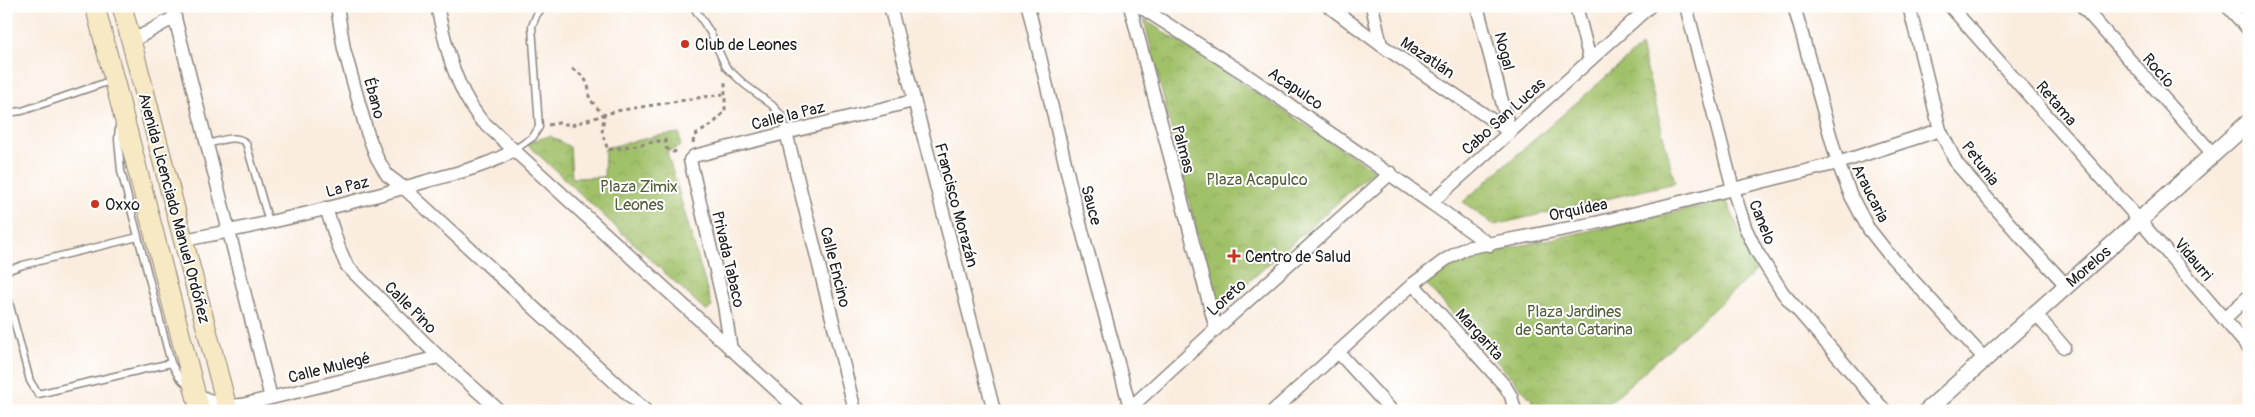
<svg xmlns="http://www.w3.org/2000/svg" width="2255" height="417" font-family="Pangolin,sans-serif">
  <defs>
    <pattern id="park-crowns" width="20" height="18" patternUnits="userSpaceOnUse" patternTransform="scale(1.25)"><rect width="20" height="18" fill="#a1c169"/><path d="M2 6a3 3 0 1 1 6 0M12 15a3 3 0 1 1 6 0" fill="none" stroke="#8aa55a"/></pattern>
  </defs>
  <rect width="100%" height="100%" fill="#fff"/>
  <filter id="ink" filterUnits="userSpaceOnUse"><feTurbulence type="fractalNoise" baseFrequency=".02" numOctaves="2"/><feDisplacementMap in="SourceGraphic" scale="10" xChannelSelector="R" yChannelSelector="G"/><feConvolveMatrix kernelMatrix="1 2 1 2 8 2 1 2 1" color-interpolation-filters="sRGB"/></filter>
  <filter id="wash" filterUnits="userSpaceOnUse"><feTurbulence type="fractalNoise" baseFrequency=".0096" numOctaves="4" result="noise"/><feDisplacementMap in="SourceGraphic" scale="20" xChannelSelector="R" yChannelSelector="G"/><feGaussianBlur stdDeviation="1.12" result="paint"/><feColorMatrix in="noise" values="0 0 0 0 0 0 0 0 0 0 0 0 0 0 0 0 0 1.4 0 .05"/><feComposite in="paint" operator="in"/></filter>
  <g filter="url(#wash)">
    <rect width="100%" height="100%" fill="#faeddf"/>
    <g fill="url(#park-crowns)" stroke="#5e6e42">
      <path d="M1144,19L1374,170L1216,311Z"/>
      <path d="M1641,46L1675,183L1494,225L1463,202Z"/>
      <path d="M679,133L681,146L667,152L712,307L706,311L526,143L550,136L570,147L572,178L604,177L605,148L657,136Z"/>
      <path d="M1727,201L1756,271L1600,411H1530L1532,400L1425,283L1437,272L1468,257Z"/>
    </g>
  </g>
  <g filter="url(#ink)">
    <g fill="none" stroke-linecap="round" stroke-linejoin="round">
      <defs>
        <g id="service">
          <path d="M693,6L710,32L726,67L744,84L772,105L782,116L786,132"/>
          <path d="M6,113L22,111L113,80"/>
          <path d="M119,126L118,139L121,171L171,363L179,377L188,386"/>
          <path d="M207,144C220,141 236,134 246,143L269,222"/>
          <path d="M514,150L533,137L539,127L532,26L537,14L544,6"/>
          <path d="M6,271L23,265L138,237"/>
          <path d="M6,291L30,381L38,394L171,363"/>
        </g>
        <g id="minor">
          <path d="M172,6L271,398"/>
          <path d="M337,6L344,49L367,132L377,158L387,175L404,188L646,411"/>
          <path d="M437,6C446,47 454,85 480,119L799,411"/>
          <path d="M890,6L994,411"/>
          <path d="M1028,6L1074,201L1131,411"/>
          <path d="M1130,6L1216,329"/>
          <path d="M1139,6L1245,74L1431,203"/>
          <path d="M1328,6L1381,45L1510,132"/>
          <path d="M1372,6L1381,45"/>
          <path d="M1477,6L1510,132"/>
          <path d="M1576,6L1590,60"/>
          <path d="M1686,6L1733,189L1745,227L1757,252L1783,293L1885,411"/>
          <path d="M1794,6L1838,163L1851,196L1868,228L1887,252L1984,358"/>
          <path d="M1909,6L1940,130L1957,164L2022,238L2066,285"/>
          <path d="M1950,6L2140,221L2249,348"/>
          <path d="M2082,6L2213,154"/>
          <path d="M2227,6L2249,30"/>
          <path d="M132,41L175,17"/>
          <path d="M786,132L855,411"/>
          <path d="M326,208L339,248L347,266L439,357L500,411"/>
          <path d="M184,240C265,225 345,205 424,182C455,173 487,167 514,150"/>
          <path d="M1490,245L1431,203L1650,6"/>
          <path d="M1413,284L1505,386L1511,396L1515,411"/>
          <path d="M2035,313L2064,347"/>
          <path d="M2224,319L2249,296"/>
          <path d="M731,350L724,305L690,160L694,156L913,101"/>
          <path d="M1338,352L1392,411"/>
          <path d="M195,393C212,403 223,407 242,405L439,357"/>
          <path d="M1130,408L1216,329L1391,173"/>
          <path d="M1273,411L1413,284L1445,260L1466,248L1596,223L1838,163L1940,130"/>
        </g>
        <path id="tertiary" d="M1927,411L2249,122"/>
        <g id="secondary">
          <path d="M95,6L200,411"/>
          <path d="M122,6L228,411"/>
        </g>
      </defs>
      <use href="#service" stroke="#8b847e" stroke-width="9"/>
      <use href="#minor" stroke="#8b847e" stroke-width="15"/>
      <use href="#tertiary" stroke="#8b847e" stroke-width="19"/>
      <use href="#secondary" stroke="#8b847e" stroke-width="21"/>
      <g stroke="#8b847e" stroke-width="3" stroke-dasharray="4 4" stroke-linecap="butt">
        <path d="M572,69C585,76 590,83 589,98L604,116L602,133L608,150L665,140L666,148L673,152L680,150"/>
        <path d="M548,125L559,123L572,125L616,111L723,94"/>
        <path d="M693,143L694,136L713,124L725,111V80"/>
      </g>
      <use href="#service" stroke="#fff" stroke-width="6"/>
      <use href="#minor" stroke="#fff" stroke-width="12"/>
      <use href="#tertiary" stroke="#fff" stroke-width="16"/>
      <use href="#secondary" stroke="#f7e9c3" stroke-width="19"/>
    </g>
  </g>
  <g fill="#c8321e" stroke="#fff" stroke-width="2">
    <circle cx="685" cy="44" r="5"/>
    <circle cx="95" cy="204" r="5"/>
    <path d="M1231.5 248.5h5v5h5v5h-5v5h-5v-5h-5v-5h5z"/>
  </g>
  <g text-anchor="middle" stroke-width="4" stroke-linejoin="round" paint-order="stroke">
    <g font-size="16" fill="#1c1c1c" stroke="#fff" text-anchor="start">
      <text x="695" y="50">Club de Leones</text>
      <text x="105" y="210">Oxxo</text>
      <text x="1245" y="262">Centro de Salud</text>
    </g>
    <g font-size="16" fill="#1c1c1c" stroke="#fff">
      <text transform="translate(1505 51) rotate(76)" y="6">Nogal</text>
      <text transform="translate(1428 57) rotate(34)" y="6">Mazatlán</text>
      <text transform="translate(2159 70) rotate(49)" y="6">Rocío</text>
      <text transform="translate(1296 88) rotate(34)" y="6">Acapulco</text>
      <text transform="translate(375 98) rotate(75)" y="6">Ébano</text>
      <text transform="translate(2057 103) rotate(49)" y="6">Retama</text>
      <text transform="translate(788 115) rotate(-14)" y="6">Calle la Paz</text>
      <text transform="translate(1503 116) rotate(-42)" y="6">Cabo San Lucas</text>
      <text transform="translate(1184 149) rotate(75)" y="6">Palmas</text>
      <text transform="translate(1981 163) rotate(53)" y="6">Petunia</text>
      <text transform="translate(347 186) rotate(-14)" y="6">La Paz</text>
      <text transform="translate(1871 193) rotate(63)" y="6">Araucaria</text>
      <text transform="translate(957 205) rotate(75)" y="6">Francisco Morazán</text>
      <text transform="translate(1092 205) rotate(75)" y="6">Sauce</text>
      <text transform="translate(175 208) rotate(75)" y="6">Avenida Licenciado Manuel Ordóñez</text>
      <text transform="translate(1578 209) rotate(-12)" y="6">Orquídea</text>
      <text transform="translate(1763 222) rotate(68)" y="6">Canelo</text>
      <text transform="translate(729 259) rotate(77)" y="6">Privada Tabaco</text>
      <text transform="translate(2194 259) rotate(50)" y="6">Vidaurri</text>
      <text transform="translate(2088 266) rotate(-41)" y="6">Morelos</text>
      <text transform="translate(836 267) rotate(76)" y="6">Calle Encino</text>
      <text transform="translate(1226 297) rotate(-42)" y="6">Loreto</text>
      <text transform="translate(411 307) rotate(45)" y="6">Calle Pino</text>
      <text transform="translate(1480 334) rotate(48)" y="6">Margarita</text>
      <text transform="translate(329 367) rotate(-14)" y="6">Calle Mulegé</text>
    </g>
    <g font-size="16" fill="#515e3b" stroke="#fff">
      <text x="1257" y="185">Plaza Acapulco</text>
      <text x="639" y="192">Plaza Zimix<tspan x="639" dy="18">Leones</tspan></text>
      <text x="1574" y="317">Plaza Jardines<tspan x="1574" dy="18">de Santa Catarina</tspan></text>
    </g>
  </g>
  <rect width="2255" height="417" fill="none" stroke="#fff" stroke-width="25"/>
</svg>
